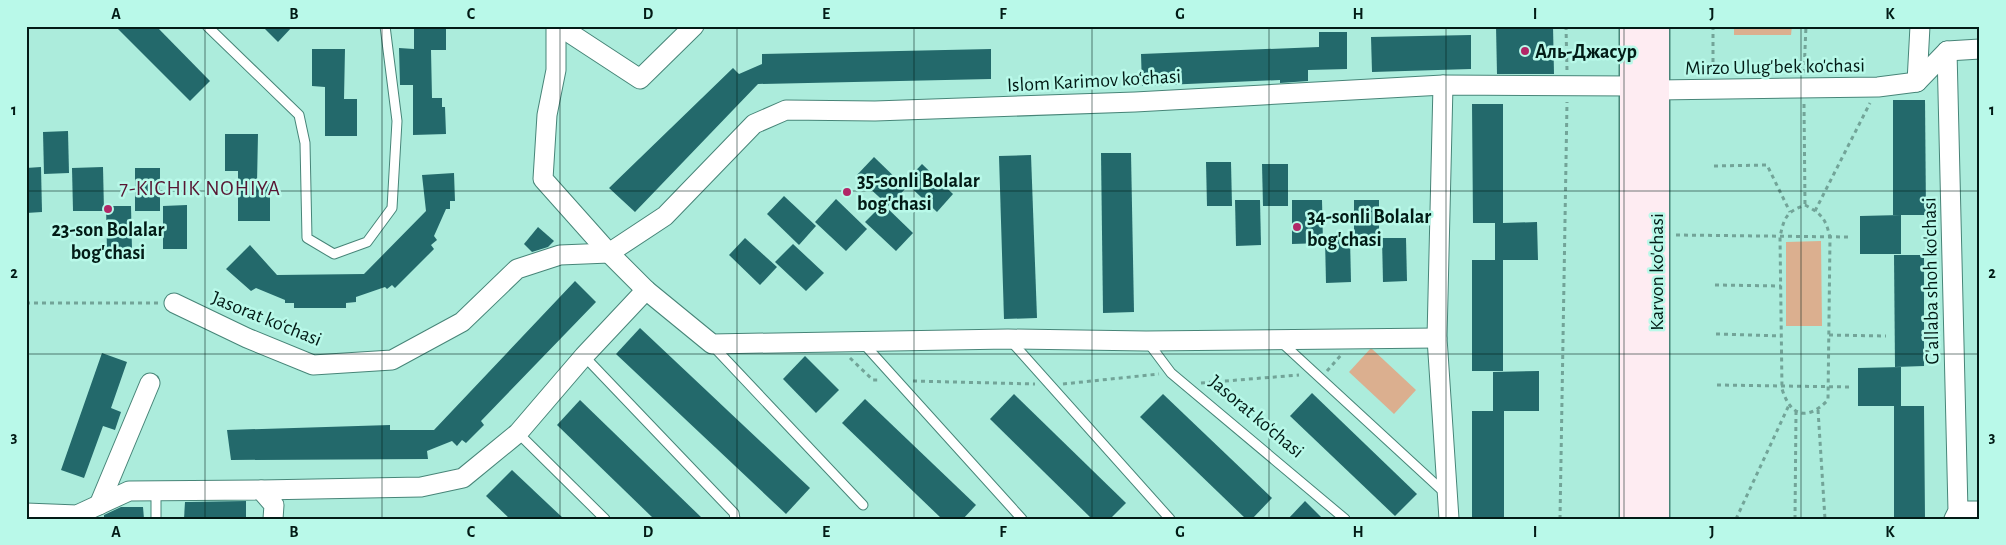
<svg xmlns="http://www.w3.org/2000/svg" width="2006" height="545" font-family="'Alegreya Sans',sans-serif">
  <rect width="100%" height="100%" fill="#acecdc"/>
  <g fill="#dbaf8f">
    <path d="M1734,26H1792L1791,35H1734Z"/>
    <path d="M1821,241L1822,326H1786V242Z"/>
    <path d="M1371,348L1416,390L1394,414L1349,372Z"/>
  </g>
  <g fill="#23696b">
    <path d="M115,26H156L210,81L190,101Z"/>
    <path d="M262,26H293L278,42Z"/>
    <path d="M414,26H446V50H431L432,98H442V107H445L446,134L413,135V85H400L399,48L414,49Z"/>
    <path d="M1496,26H1553L1554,74H1497Z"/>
    <path d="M1319,32H1347V69L1308,70V81L1280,83V80L1142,86L1141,54L1319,47Z"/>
    <path d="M1471,35V69L1372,72L1371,37Z"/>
    <path d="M312,49H345L344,99H357V136H325V87L312,86Z"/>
    <path d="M991,49V79L758,84L635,212L609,188L733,68L739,74L762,64V54Z"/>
    <path d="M1893,100H1925L1926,215H1893Z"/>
    <path d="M1472,104H1503V223L1537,222L1538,260H1495V223H1473Z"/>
    <path d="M68,131L69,173L44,174L43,132Z"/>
    <path d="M225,134H258L257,183H270V221H238V171H225Z"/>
    <path d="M1101,153H1131L1134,312L1103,313Z"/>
    <path d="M1031,155L1037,318L1004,319L999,156Z"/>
    <path d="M874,157L906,188L889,206L856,176Z"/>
    <path d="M1206,162H1231L1232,206H1207Z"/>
    <path d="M922,164L953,194L937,212L905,182Z"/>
    <path d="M1262,164H1288V206H1263Z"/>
    <path d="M41,167L42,212L26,213V168Z"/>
    <path d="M103,167L104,211H73L72,168Z"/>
    <rect x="135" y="168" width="25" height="43"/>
    <path d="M454,173L455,201H450V209H446L434,236L437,240L431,245L434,249L395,288L392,285L387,289L385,287L356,297V302L346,303V308H294V303H285V300L256,288L251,291L226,269L250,245L277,275L364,274L426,211L422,175Z"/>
    <path d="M784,196L816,226L799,245L767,214Z"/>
    <path d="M836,199L867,229L846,251L815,222Z"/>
    <path d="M1235,200H1260L1261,245L1236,246Z"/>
    <path d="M1292,200H1322L1323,243L1292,244Z"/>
    <path d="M1354,200H1379V243L1354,244Z"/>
    <path d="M883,204L913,233L896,251L865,222Z"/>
    <path d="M187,205V249H163V206Z"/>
    <path d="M106,206H131L132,250H107Z"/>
    <path d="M1901,215V254H1860V216Z"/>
    <path d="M538,227L554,241L548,247L532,252L524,244Z"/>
    <path d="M745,238L777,267L760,285L729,255Z"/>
    <path d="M1350,238L1351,282L1326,283L1325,239Z"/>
    <path d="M1382,238H1406L1407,281L1383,282Z"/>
    <path d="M793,244L824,273L806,291L775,262Z"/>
    <path d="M1894,255H1924V366L1895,367Z"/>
    <rect x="1472" y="260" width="31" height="111"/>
    <path d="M575,281L596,302L481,421L484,425L466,443L462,440L457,446L452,441L427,451L428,459L231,460L227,430L390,425V430H434Z"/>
    <path d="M640,328L810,488L786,514L616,354Z"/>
    <path d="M102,353L127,362L111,408L121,412L115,430L103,426L84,478L61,470Z"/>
    <path d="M805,356L839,390L816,413L783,379Z"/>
    <path d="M1901,367V406H1924L1925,518H1894V406H1858V368Z"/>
    <path d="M1539,371V411H1504V519H1472V411H1493V372Z"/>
    <path d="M1312,393L1417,494L1395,516L1290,416Z"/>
    <path d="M1014,394L1126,503L1110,519H1092L990,419Z"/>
    <path d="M1163,394L1272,498L1252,519H1246L1140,417Z"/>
    <path d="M865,399L976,505L963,519H942L842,423Z"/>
    <path d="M580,400L703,519H654L557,425Z"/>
    <path d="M512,470L564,519H510L486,496Z"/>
    <path d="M246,501V519H184L185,502Z"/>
    <path d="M1305,501L1323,519H1288Z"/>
    <path d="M121,507H143L144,519H104V515Z"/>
  </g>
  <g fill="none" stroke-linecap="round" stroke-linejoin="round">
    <defs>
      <g id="service">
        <path d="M207,26L299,115L305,143L307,238L334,254L367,242L392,208L397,121L385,26"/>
        <path d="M1010,340L1170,519"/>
        <path d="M1147,341L1171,373L1345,519"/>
        <path d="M1280,341L1445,493"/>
        <path d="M863,343L1022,519"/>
        <path d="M712,345L863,505"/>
        <path d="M584,356L734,513L735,519"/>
        <path d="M518,433L605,519"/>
        <path d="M156,519V491"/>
      </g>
      <g id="minor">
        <path d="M556,26V70L547,115L543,179L609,253L646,290L712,344L1008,339L1146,341L1437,338"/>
        <path d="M559,26L640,79L694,26"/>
        <path d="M1947,51L1958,511L1954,519"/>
        <path d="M1917,82L1920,26"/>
        <path d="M1443,85L1437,338L1449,519"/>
        <path d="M174,303L247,338L313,365L392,360L462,322L517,269L560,255L609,253L665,216L754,124L786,110L875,111L1135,102L1443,85L1634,86L1657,90L1878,87L1917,82L1947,51L1980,49"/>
        <path d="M261,490L421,487L463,478L518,433L584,356L646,290"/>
        <path d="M99,505L150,383"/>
        <path d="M1958,511H1980"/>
        <path d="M26,513L77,515L129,491L261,490L274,505L273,519"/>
      </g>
      <g id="secondary">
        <path d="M1633,519V26"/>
        <path d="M1656,519V26"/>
      </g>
    </defs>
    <use href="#service" stroke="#478578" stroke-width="11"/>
    <use href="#minor" stroke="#478578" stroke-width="21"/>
    <use href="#secondary" stroke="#478578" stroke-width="29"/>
    <g stroke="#72a498" stroke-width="3" stroke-dasharray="4 4" stroke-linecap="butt">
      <path d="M1566,26L1567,71"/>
      <path d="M1713,26V73"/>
      <path d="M1804,73L1806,26"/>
      <path d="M1804,104L1805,205"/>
      <path d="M1714,166L1767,165L1790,212"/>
      <path d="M1805,205C1822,214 1826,219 1830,238L1828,400C1807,421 1791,417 1782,389L1780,237C1784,218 1786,212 1805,205Z"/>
      <path d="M1815,211L1870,103"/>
      <path d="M1676,235L1848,237"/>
      <path d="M1715,285L1781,286"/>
      <path d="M26,303H158"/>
      <path d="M1716,334L1781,336"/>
      <path d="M1829,335L1886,336"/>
      <path d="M850,358L873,380H880"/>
      <path d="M1327,371L1341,355"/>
      <path d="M913,381L1035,384"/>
      <path d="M1201,383L1299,375"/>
      <path d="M1063,384L1159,374"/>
      <path d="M1717,385L1850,387"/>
      <path d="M1818,410L1825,519"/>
      <path d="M1560,519L1567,102"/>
      <path d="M1736,519L1789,405"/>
      <path d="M1795,519L1796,412"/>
    </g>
    <use href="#service" stroke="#fff" stroke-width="9"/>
    <use href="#minor" stroke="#fff" stroke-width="19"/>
    <use href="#secondary" stroke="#feecf2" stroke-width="26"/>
  </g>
  <path fill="none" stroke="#021b16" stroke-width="1" stroke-opacity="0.55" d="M205,26V519M382,26V519M560,26V519M737,26V519M914,26V519M1092,26V519M1269,26V519M1446,26V519M1624,26V519M1801,26V519M26,191H1980M26,354H1980"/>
  <g fill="#b12767" stroke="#b9f9e9" stroke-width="2">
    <circle cx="1525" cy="51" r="5"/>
    <circle cx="847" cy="192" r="5"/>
    <circle cx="108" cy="209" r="5"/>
    <circle cx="1297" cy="227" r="5"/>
  </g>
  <g text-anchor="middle" stroke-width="5" stroke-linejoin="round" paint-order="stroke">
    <g font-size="20" font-weight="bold" fill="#021b16" stroke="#b9f9e9" text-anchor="start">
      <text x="1535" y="58">Аль-Джасур</text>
      <text x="857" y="187">35-sonli Bolalar<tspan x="857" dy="23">bog'chasi</tspan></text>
      <text x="1307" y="223">34-sonli Bolalar<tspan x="1307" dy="23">bog'chasi</tspan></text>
      <text x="108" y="236" text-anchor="middle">23-son Bolalar<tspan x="108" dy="23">bog'chasi</tspan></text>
    </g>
    <g font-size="20" fill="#021b16" stroke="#b9f9e9">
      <text transform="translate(1775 66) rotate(-1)" y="7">Mirzo Ulug'bek ko'chasi</text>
      <text transform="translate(1094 80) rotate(-3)" y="7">Islom Karimov ko‘chasi</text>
      <text transform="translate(1656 272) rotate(-90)" y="7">Karvon ko'chasi</text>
      <text transform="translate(1930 281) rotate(-91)" y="7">G'allaba shoh ko'chasi</text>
      <text transform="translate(267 318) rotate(22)" y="7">Jasorat ko‘chasi</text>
      <text transform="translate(1257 416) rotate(40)" y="7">Jasorat ko‘chasi</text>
    </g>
    <g font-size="21" letter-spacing="1" fill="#581633" stroke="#b9f9e9">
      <text x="200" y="195">7-KICHIK NOHIYA</text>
    </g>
  </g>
  <rect width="2006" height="545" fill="none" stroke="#b9f9e9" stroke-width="55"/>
  <rect x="28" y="28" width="1950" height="490" fill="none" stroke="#021b16" stroke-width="2"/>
  <g font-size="16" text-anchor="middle" font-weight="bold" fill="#021b16">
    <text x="116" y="19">A</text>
    <text x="294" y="19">B</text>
    <text x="471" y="19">C</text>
    <text x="648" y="19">D</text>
    <text x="826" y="19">E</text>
    <text x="1003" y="19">F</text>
    <text x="1180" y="19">G</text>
    <text x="1358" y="19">H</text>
    <text x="1535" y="19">I</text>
    <text x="1712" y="19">J</text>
    <text x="1890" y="19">K</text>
    <text x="14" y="115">1</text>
    <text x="1992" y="115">1</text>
    <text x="14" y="278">2</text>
    <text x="1992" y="278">2</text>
    <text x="14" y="442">3</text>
    <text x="1992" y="442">3</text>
    <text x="116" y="537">A</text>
    <text x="294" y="537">B</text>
    <text x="471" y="537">C</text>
    <text x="648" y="537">D</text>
    <text x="826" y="537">E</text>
    <text x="1003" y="537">F</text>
    <text x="1180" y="537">G</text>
    <text x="1358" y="537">H</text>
    <text x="1535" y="537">I</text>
    <text x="1712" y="537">J</text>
    <text x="1890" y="537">K</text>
  </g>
</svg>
